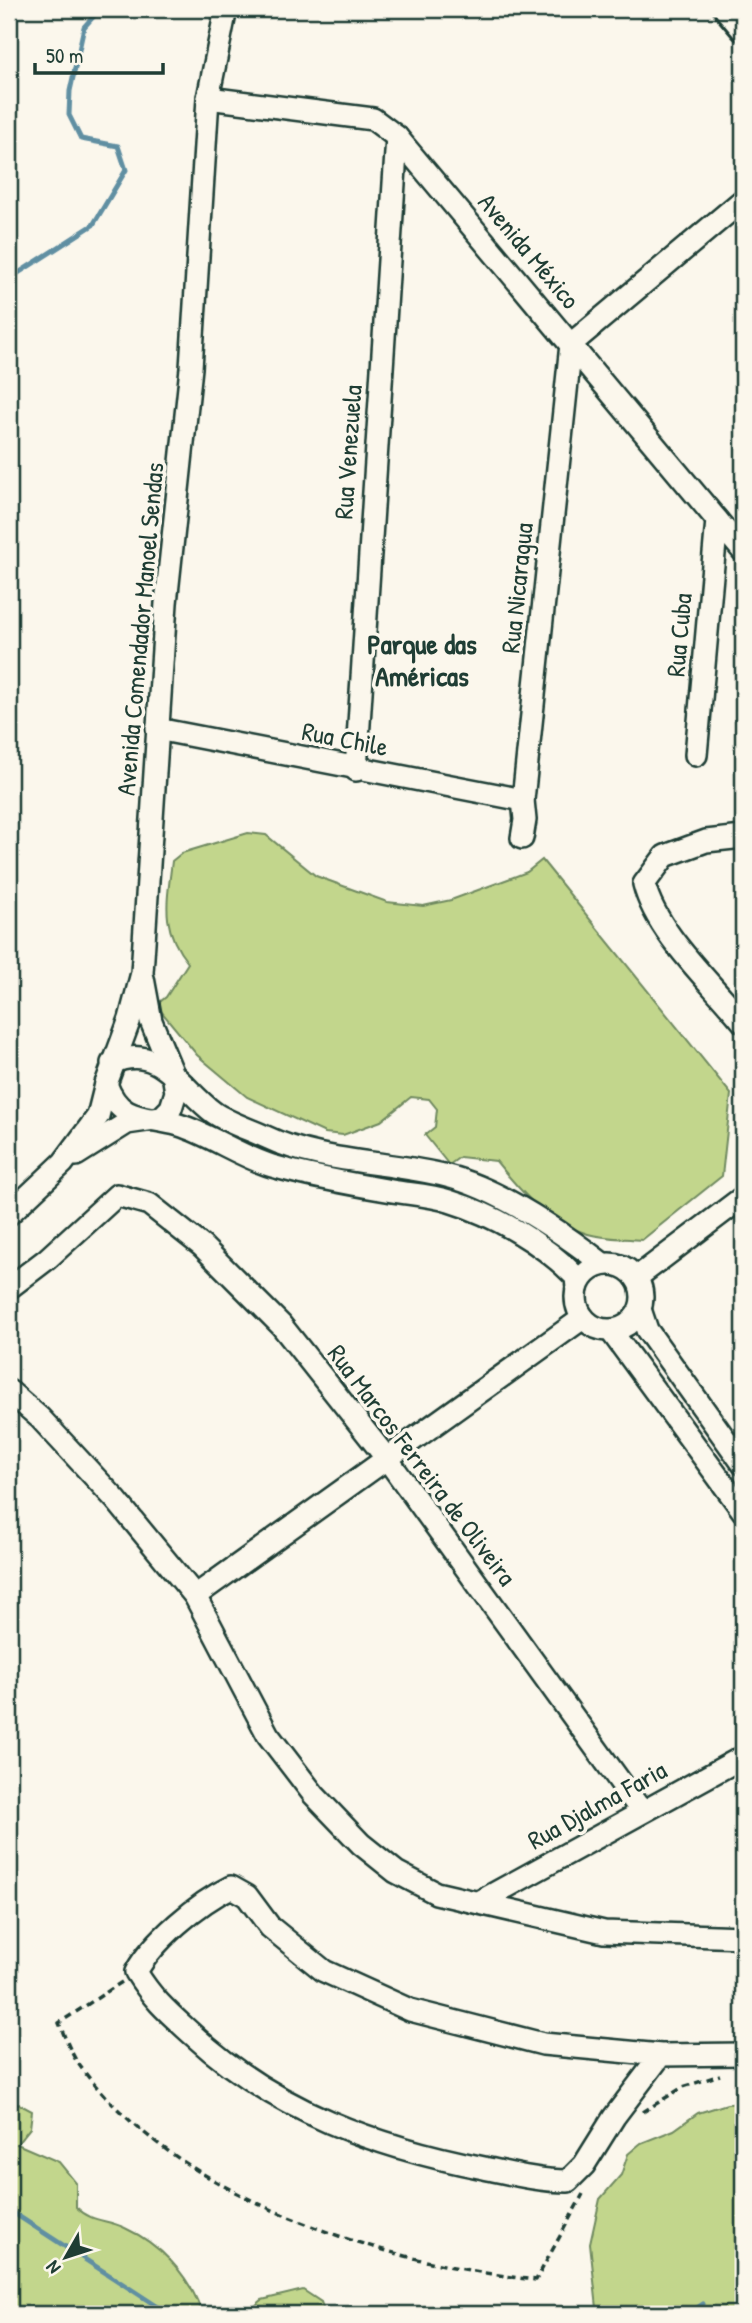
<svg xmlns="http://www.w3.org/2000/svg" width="752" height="2323" font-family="'Patrick Hand',sans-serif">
  <rect width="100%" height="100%" fill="#fbf7ec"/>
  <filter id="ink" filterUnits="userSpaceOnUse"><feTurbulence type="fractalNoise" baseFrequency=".0143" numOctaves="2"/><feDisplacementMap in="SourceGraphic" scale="14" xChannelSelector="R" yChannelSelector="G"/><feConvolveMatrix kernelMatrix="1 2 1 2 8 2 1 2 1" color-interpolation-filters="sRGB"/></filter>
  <g filter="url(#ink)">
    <g fill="#c2d68c" stroke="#708a60" stroke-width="2">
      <path d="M248,833L266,835L316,876L387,902L423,906L451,900L527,872L542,860L731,1094L722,1176L642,1240C625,1238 605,1239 588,1234C547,1223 521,1192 496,1161L460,1157L449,1165L425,1135L435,1127L437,1109L429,1099L411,1097L381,1121L343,1135L325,1133L247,1097L197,1055L156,1005L166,997L188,963C160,928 167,903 172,861L182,853Z"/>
      <path d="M15,2102L32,2111L30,2128L17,2144L59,2162L76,2183V2207C94,2224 105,2218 125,2228C160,2244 188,2274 201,2310L248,2312L262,2300L303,2290L321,2302L325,2314H9V2107Z"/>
      <path d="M743,2103V2314H593L597,2308L590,2244L600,2199L621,2175L628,2154L641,2143L674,2130L698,2113L727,2104Z"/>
    </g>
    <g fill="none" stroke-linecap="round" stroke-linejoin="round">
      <g stroke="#618fa2" stroke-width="5">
        <path d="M9,279L93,225L126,170L118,146L81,139L69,115L70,91L84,27L100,9"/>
        <path d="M9,2210L169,2314"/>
        <path d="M688,2314L703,2304"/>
      </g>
      <defs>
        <g id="minor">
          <path d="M208,98L373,119L397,137L743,551"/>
          <path d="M157,729L523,800"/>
          <path d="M696,755L717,520"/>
          <path d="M356,770L397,137"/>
          <path d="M743,837L706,841L665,856L644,884C656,933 711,982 743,1022"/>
          <path d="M522,838L525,820L523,800L571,344L743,200"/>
          <path d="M112,1063C158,1041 182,1089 213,1112C228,1123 249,1129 266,1137C320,1163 389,1161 447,1176C500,1189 560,1231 603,1264"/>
          <path d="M106,1084C121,1124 145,1115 179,1125C211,1135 239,1156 272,1166C311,1177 351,1184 392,1191C410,1194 431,1195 449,1201C495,1215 543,1243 576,1277L577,1288"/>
          <path d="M76,1155L127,1123L161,1118L171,1108L176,1092L173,1074L151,1021L143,978"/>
          <path d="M9,1214L63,1163L98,1116L106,1084L130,1019L142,973L166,603L191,368L208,98L226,9"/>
          <circle cx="609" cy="1297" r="33"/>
          <path d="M636,1278L743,1197"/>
          <path d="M9,1288L47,1259L117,1195L149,1204L202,1246L281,1325L388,1460L642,1812"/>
          <path d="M640,1309L647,1330L743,1464"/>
          <path d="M611,1331L743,1511"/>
          <path d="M9,1391L40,1418L116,1500L195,1596L268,1735L314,1795L361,1844L396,1872L436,1893L604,1932L743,1937"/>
          <path d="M195,1596L583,1318"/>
          <path d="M479,1902L743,1757"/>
          <path d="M661,2055L614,2117L584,2165L568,2181C540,2181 512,2174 484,2168C377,2147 274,2110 193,2035C169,2013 154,2001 136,1972C153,1941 198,1903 231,1887L247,1896L270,1927L324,1971L410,2010L543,2044L661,2055L743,2054"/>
        </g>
        <path id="tertiary" d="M727,9L743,28"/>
      </defs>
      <use href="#minor" stroke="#1f3d34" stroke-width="26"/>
      <use href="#tertiary" stroke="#1f3d34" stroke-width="30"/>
      <g stroke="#1f3d34" stroke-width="3.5" stroke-dasharray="7 5" stroke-linecap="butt">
        <path d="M122,1982L59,2023C65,2037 71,2054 80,2066C176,2197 381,2263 536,2280L583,2194"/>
        <path d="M643,2112L683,2087L720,2075"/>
      </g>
      <use href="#minor" stroke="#fbf7ec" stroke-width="21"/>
      <use href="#tertiary" stroke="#fbf7ec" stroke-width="24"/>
    </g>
  </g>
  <g text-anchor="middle" stroke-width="7" stroke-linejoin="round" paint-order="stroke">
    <g font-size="26" fill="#1f3d34" stroke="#fbf7ec">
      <text transform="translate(529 251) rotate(50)" y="9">Avenida México</text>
      <text transform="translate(348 452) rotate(-86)" y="9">Rua Venezuela</text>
      <text transform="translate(517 588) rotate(-84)" y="9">Rua Nicaragua</text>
      <text transform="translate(140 629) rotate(-85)" y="9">Avenida Comendador Manoel Sendas</text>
      <text transform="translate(679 635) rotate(-85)" y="9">Rua Cuba</text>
      <text transform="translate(345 739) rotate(11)" y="9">Rua Chile</text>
      <text transform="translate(422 1465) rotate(53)" y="9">Rua Marcos Ferreira de Oliveira</text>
      <text transform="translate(597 1805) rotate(-29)" y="9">Rua Djalma Faria</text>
    </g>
    <g font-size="28" font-weight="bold" fill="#1f3d34" stroke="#fbf7ec">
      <text x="422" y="654">Parque das<tspan x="422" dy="32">Américas</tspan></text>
    </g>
  </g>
  <rect width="752" height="2323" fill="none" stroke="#fbf7ec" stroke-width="35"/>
  <rect x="18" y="18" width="717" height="2288" fill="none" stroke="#1f3d34" stroke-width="2.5" filter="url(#ink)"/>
  <g transform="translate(66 2257) rotate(231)" stroke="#fbf7ec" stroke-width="5" paint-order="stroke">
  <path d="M0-5L12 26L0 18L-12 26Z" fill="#1f3d34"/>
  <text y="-10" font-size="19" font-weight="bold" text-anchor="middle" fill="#1f3d34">N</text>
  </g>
  <path d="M35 63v10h128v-10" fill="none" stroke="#1f3d34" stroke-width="3.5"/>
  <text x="46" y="63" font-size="21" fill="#1f3d34" stroke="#fbf7ec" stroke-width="5" paint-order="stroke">50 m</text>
</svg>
